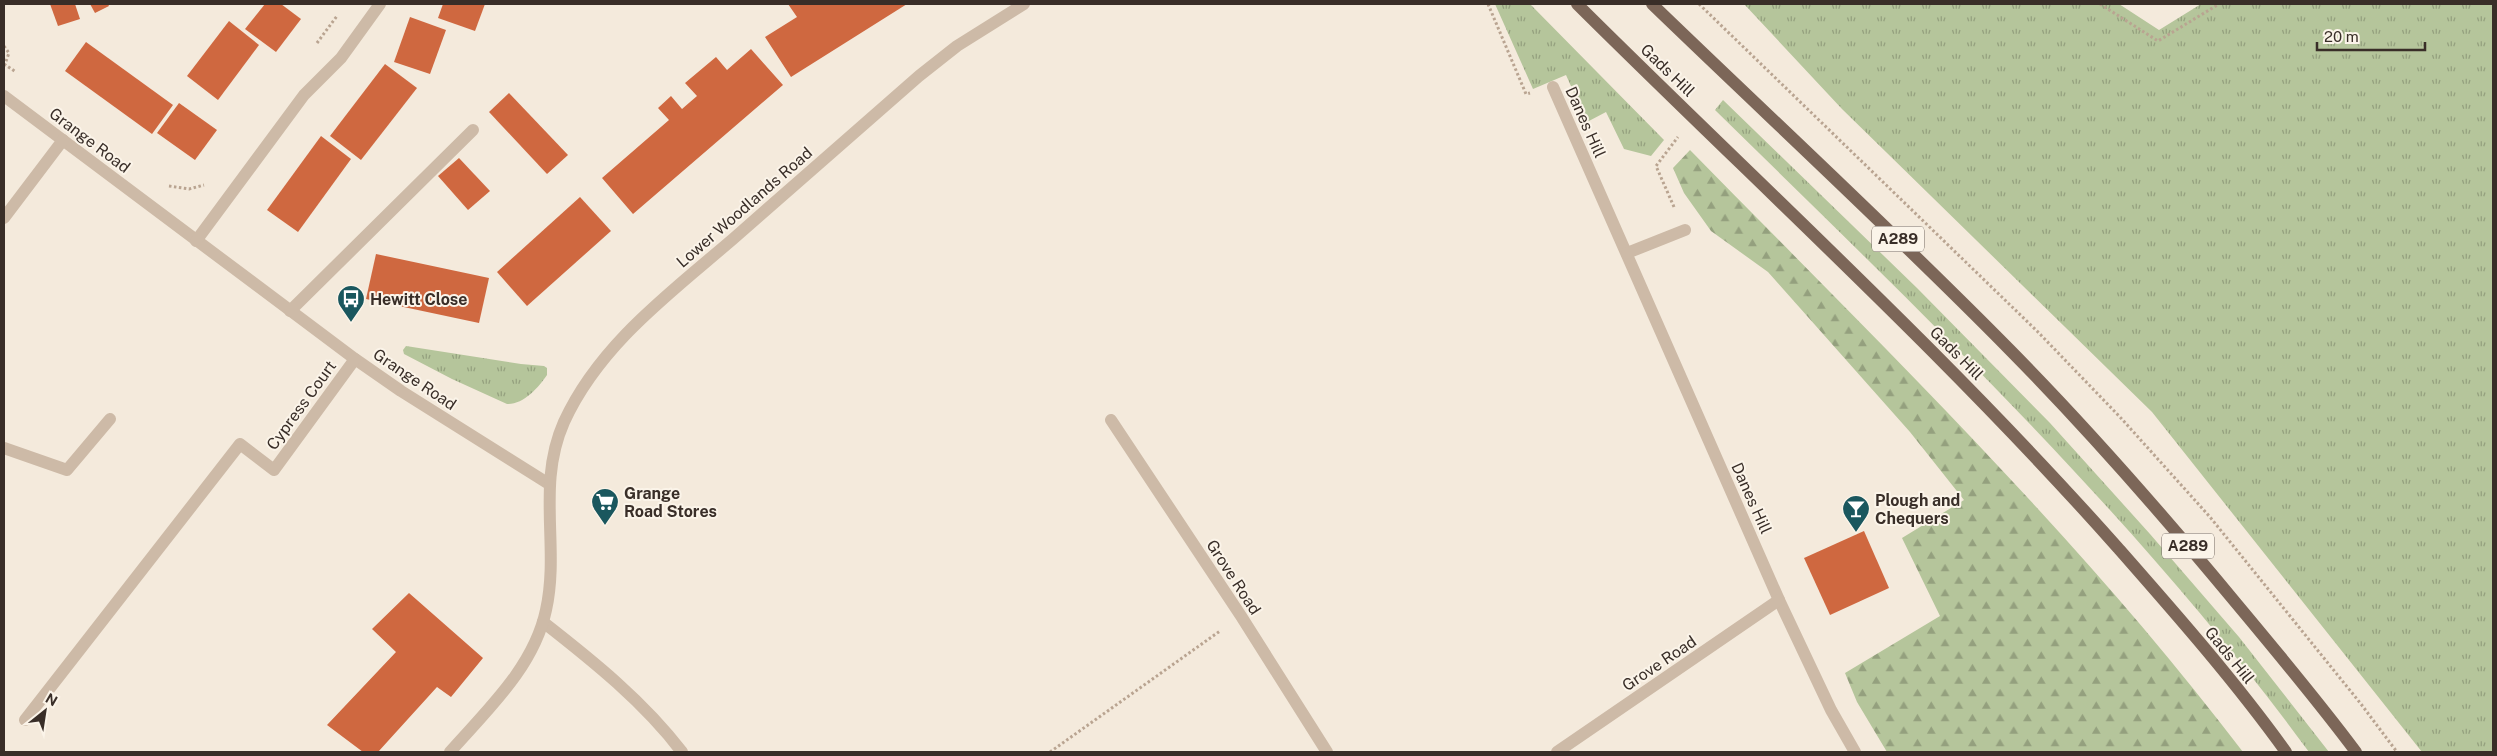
<svg xmlns="http://www.w3.org/2000/svg" width="2497" height="756" font-family="'Public Sans',sans-serif">
  <defs>
    <pattern id="grass-tufts" width="24" height="20" patternUnits="userSpaceOnUse" patternTransform="scale(1.25)"><rect width="24" height="20" fill="#b5c59b"/><path d="M3 7l-1-3M5 7V3M7 7l1-3M15 17l-1-3M17 17v-4M19 17l1-3" fill="none" stroke="#94a07e"/></pattern>
    <pattern id="forest-firs" width="22" height="20" patternUnits="userSpaceOnUse" patternTransform="scale(1.25)"><rect width="22" height="20" fill="#b5c59b"/><path d="M5 1l3.5 6h-7zM16 11l3.5 6h-7z" fill="#94a07e"/></pattern>
  </defs>
  <rect width="100%" height="100%" fill="#f4eadc"/>
  <g fill="url(#grass-tufts)">
    <path d="M1495,4H1530L1664,140L1651,156L1624,149L1606,112L1587,122L1566,75L1533,89Z"/>
    <path d="M1744,4H2119L2159,30L2201,4H2493V752H2422L2152,412L1842,109Z"/>
    <path d="M1723,100L1917,288L2050,423L2150,534L2239,637L2329,752H2309C2136,516 1923,314 1715,110Z"/>
    <path d="M406,346L521,364L544,366L547,368V375C539,387 523,405 507,404L452,379L404,354L403,350Z"/>
  </g>
  <path fill="url(#forest-firs)" d="M1690,150C1881,345 2078,535 2243,752H1887L1857,702L1845,673L1940,616L1902,538L1964,500L1910,432L1768,272L1711,231L1684,193L1673,168Z"/>
  <g fill="#cf6840">
    <path d="M50,4H75L80,19L58,26Z"/>
    <path d="M90,4H108L109,6L95,13Z"/>
    <path d="M265,4H281L301,19L276,52L245,29Z"/>
    <path d="M443,4H485L475,31L438,18Z"/>
    <path d="M788,4H907L791,77L765,37L797,17Z"/>
    <path d="M410,17L446,30L430,74L394,62Z"/>
    <path d="M229,21L259,45L218,100L187,76Z"/>
    <path d="M86,42L173,105L152,134L65,71Z"/>
    <path d="M751,49L783,85L633,214L602,178L669,120L658,108L671,96L682,109L697,96L685,83L716,57L727,70Z"/>
    <path d="M385,64L417,88L361,160L330,136Z"/>
    <path d="M509,93L568,155L547,174L489,112Z"/>
    <path d="M179,103L217,130L195,160L157,133Z"/>
    <path d="M321,136L351,159L298,232L267,210Z"/>
    <path d="M459,158L490,191L468,210L438,176Z"/>
    <path d="M580,197L611,231L527,306L497,272Z"/>
    <path d="M376,254L489,278L479,323L366,299Z"/>
    <path d="M1864,531L1889,588L1830,615L1804,558Z"/>
    <path d="M409,593L483,658L451,697L437,687L378,752H363L327,725L396,652L372,629Z"/>
  </g>
  <g fill="none" stroke-linecap="round" stroke-linejoin="round">
    <g stroke="#b9a491" stroke-width="3" stroke-dasharray="2.5 2.5" stroke-linecap="butt">
      <path d="M1488,4L1526,94L1530,93"/>
      <path d="M1699,4L2037,331L2120,417L2210,517L2361,704L2397,752"/>
      <path d="M2100,4L2158,41L2219,4"/>
      <path d="M317,43L337,16"/>
      <path d="M4,46L9,53L5,64"/>
      <path d="M4,64L16,72"/>
      <path d="M169,186L189,189L204,185"/>
      <path d="M1674,207L1656,166L1678,137"/>
      <path d="M1050,752L1220,631"/>
    </g>
    <g stroke="#cdbaa7" stroke-width="12">
      <path d="M1553,87L1779,600L1831,710L1855,752"/>
      <path d="M4,96L355,359L401,391L549,484"/>
      <path d="M4,218L63,140"/>
      <path d="M196,241L304,95L341,58L380,4"/>
      <path d="M1627,253L1685,230"/>
      <path d="M290,311L473,130"/>
      <path d="M1111,420L1241,616L1327,752"/>
      <path d="M4,448L67,470L110,419"/>
      <path d="M543,622C593,661 644,702 682,752"/>
      <path d="M25,720L240,444L274,470L355,359"/>
      <path d="M450,752C487,710 534,667 546,610C560,547 536,485 564,422C599,345 670,293 733,239C795,185 857,130 919,76L957,46L1024,4"/>
      <path d="M1557,752L1779,600"/>
    </g>
    <g stroke="#7c6658" stroke-width="12">
      <path d="M1577,4C1758,184 1948,356 2118,548C2176,614 2235,681 2286,752"/>
      <path d="M1652,4C1771,119 1893,231 2009,349C2089,430 2164,516 2236,603C2277,652 2318,701 2356,752"/>
    </g>
  </g>
  <defs>
    <symbol id="bus-pin" viewBox="-11 -11 22 30"><path d="M0 17L-7.5 6A9.5 9.5 0 1 1 7.5 6Z" fill="#1a575e" stroke="#fbf4e9"/><path d="M-5-6H5V4H4V6H2V4H-2V6H-4V4H-5ZM-3.5-4V0h7V-4ZM-3.5 1.2v1.5H-2V1.2ZM2 1.2v1.5H3.5V1.2Z" fill="#fff"/></symbol>
    <symbol id="supermarket-pin" viewBox="-11 -11 22 30"><path d="M0 17L-7.5 6A9.5 9.5 0 1 1 7.5 6Z" fill="#1a575e" stroke="#fbf4e9"/><path d="M-6-5.5h2.5l.6 2H6L4.5 2H-2.5L-4.4-4H-6ZM-1.5 3.2a1.3 1.3 0 1 0 .1 0ZM3 3.2a1.3 1.3 0 1 0 .1 0Z" fill="#fff"/></symbol>
    <symbol id="bar-pin" viewBox="-11 -11 22 30"><path d="M0 17L-7.5 6A9.5 9.5 0 1 1 7.5 6Z" fill="#1a575e" stroke="#fbf4e9"/><path d="M-6-5H6L.8 .8V4.5H3.5V6h-7V4.5H-.8V.8Z" fill="#fff"/></symbol>
  </defs>
  <g fill-rule="evenodd">
    <use href="#bus-pin" x="335" y="283" width="32" height="43"/>
    <use href="#supermarket-pin" x="589" y="486" width="32" height="43"/>
    <use href="#bar-pin" x="1840" y="493" width="32" height="43"/>
  </g>
  <g text-anchor="middle" stroke-width="4" stroke-linejoin="round" paint-order="stroke">
    <g fill="#fbf4e9" stroke="#736962" stroke-width="1">
      <rect x="1872" y="226.5" width="52" height="25" rx="4"/>
      <rect x="2162" y="533.5" width="52" height="25" rx="4"/>
    </g>
    <g font-size="15" font-weight="bold" fill="#392e28">
      <text x="1898" y="244">A289</text>
      <text x="2188" y="551">A289</text>
    </g>
    <g font-size="16" fill="#392e28" stroke="#fbf4e9">
      <text transform="translate(1668 70) rotate(44)" y="6">Gads Hill</text>
      <text transform="translate(1586 122) rotate(66)" y="6">Danes Hill</text>
      <text transform="translate(90 140) rotate(37)" y="6">Grange Road</text>
      <text transform="translate(744 207) rotate(-41)" y="6">Lower Woodlands Road</text>
      <text transform="translate(1957 353) rotate(45)" y="6">Gads Hill</text>
      <text transform="translate(415 379) rotate(34)" y="6">Grange Road</text>
      <text transform="translate(301 405) rotate(-54)" y="6">Cypress Court</text>
      <text transform="translate(1752 498) rotate(66)" y="6">Danes Hill</text>
      <text transform="translate(1234 577) rotate(57)" y="6">Grove Road</text>
      <text transform="translate(2230 655) rotate(51)" y="6">Gads Hill</text>
      <text transform="translate(1659 663) rotate(-34)" y="6">Grove Road</text>
    </g>
    <g font-size="16" font-weight="bold" fill="#392e28" stroke="#fbf4e9" text-anchor="start">
      <text x="370" y="305">Hewitt Close</text>
      <text x="624" y="499">Grange<tspan x="624" dy="18">Road Stores</tspan></text>
      <text x="1875" y="506">Plough and<tspan x="1875" dy="18">Chequers</tspan></text>
    </g>
  </g>
  <rect width="2497" height="756" fill="none" stroke="#392e28" stroke-width="10"/>
  <g transform="translate(45 711) rotate(30)" stroke="#fbf4e9" stroke-width="4" paint-order="stroke">
  <path d="M0-4L9 19L0 12L-9 19Z" fill="#392e28"/>
  <text y="-8" font-size="14" font-weight="bold" text-anchor="middle" fill="#392e28">N</text>
  </g>
  <path d="M2317 42v8h108v-8" fill="none" stroke="#392e28" stroke-width="2.5"/>
  <text x="2324" y="42" font-size="15" fill="#392e28" stroke="#fbf4e9" stroke-width="4" paint-order="stroke">20 m</text>
</svg>
